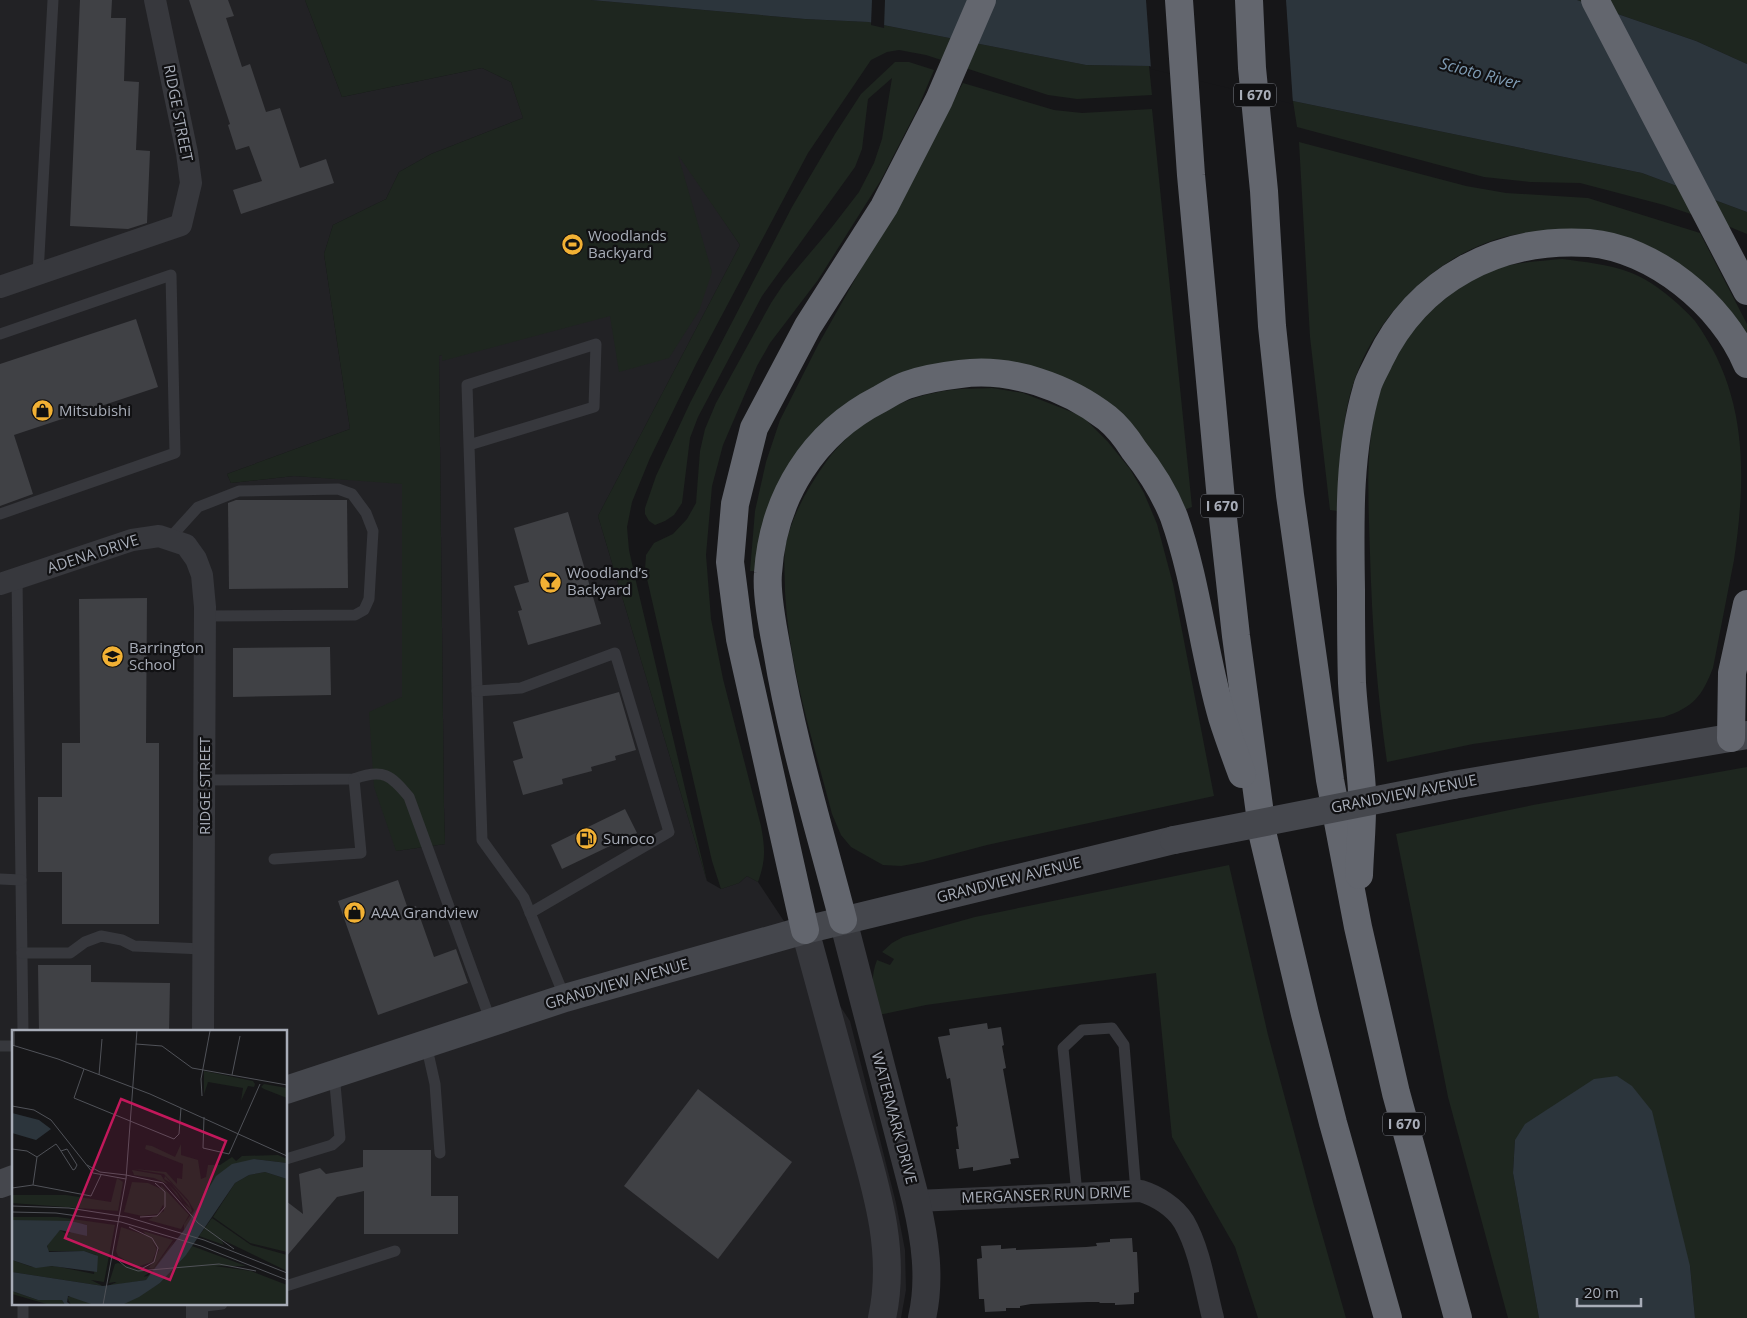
<svg xmlns="http://www.w3.org/2000/svg" width="1747" height="1318" font-family="'Open Sans',sans-serif">
  <rect width="100%" height="100%" fill="#161618"/>
  <path fill="#222225" fill-rule="evenodd" d="M0,0H305L342,97L482,68L511,82L523,118L431,154L399,172L386,199L333,225L324,254L350,429L227,474L231,483L294,476L402,483V697L396,851L445,844L444,808L439,356L447,353L438,222L678,153L740,245L598,516L707,881L721,889L739,883L747,876L758,882L850,1021L896,1203L905,1250L906,1290L901,1318H0ZM14,1032H286V1304H14Z"/>
  <g fill="#1e261f">
    <path d="M305,0H591L805,19L868,22L1086,65L1149,66L1152,95L1077,99L1048,95L926,55L899,50L887,52L871,60L808,153L696,364L650,458L632,502L627,527L629,550L637,586L707,881L598,516L740,245L678,155L712,272L699,311L669,358L619,372L610,316L442,361V355L439,356L444,808L445,844L396,851L374,787L369,712L402,697V484L294,476L231,483L227,474L350,429L324,254L333,225L386,199L399,172L431,154L523,118L511,82L482,68L342,97Z"/>
    <path d="M1577,0H1747V64L1696,41Z"/>
    <path d="M895,62H909L934,70L918,108L881,180L818,280L770,343L757,366L723,445L712,486L706,555L711,619L723,679L761,826C765,848 766,860 758,882L747,876L739,883L721,889L712,861L645,570L646,555L654,543L673,534L687,519L696,503L700,451L705,429L716,403L771,303L783,285L832,227L859,192L874,163L882,139L892,78L868,99L862,149L855,167L762,296L698,417L690,438L682,503L674,515L665,521L655,525L649,521L645,514V508L656,476L690,403L792,207L835,134L861,94Z"/>
    <path d="M963,83L1054,110L1082,113L1152,109L1192,507L1184,510L1097,398L895,377L868,390L833,414L810,439L759,571H750L755,511L766,462L780,420L818,345L889,219Z"/>
    <path d="M1293,101L1642,173L1747,212V234L1730,227L1664,205L1580,183L1530,182L1484,177L1297,127Z"/>
    <path d="M1299,142L1466,186L1506,193L1588,198L1700,233L1747,324V342L1725,309L1554,231C1534,232 1516,233 1497,239C1436,258 1383,310 1359,368C1340,413 1341,463 1338,511L1330,510L1310,337Z"/>
    <path d="M1562,259C1584,262 1608,264 1629,272C1652,280 1679,303 1695,321C1747,393 1747,472 1734,560C1727,596 1720,632 1713,668C1702,696 1694,707 1664,717L1473,744L1387,762C1377,693 1372,624 1370,554C1367,459 1360,370 1440,303C1457,289 1477,274 1498,268C1519,262 1541,261 1562,259Z"/>
    <path d="M992,388L1023,393L1082,416L1108,442L1130,469L1144,493L1157,524L1173,584L1214,796L987,845L923,862L901,866L883,865L851,847L841,835L832,814C813,741 789,668 785,592C785,576 783,559 786,543C793,513 809,486 826,462C855,421 902,396 951,390C964,388 979,389 992,388Z"/>
    <path d="M1747,767V1318H1695L1690,1266L1515,1140L1513,1173L1539,1318H1508L1448,1097L1396,834L1533,805Z"/>
    <path d="M1229,865L1268,1035L1314,1206L1346,1318H1258L1235,1247L1172,1137L1156,973L926,1005L879,1015C874,994 869,981 877,960L890,965L894,959L882,952L892,943L903,937L975,917Z"/>
  </g>
  <g fill="#2c353c">
    <path d="M591,0H1577L1696,41L1747,64V212L1642,173L1293,101L1149,66L1086,65L868,22L805,19Z"/>
    <path d="M1617,1076L1632,1086L1652,1111L1690,1266L1695,1318H1539L1513,1173L1515,1140L1525,1124L1594,1079Z"/>
  </g>
  <g fill="#161618">
    <path d="M872,0H885L884,28L871,25Z"/>
    <path d="M1146,0H1286L1293,104L1151,69Z"/>
  </g>
  <g fill="#404145">
    <path d="M80,0H112L111,18H126L124,81L139,82L136,150L150,151L147,223L128,229L70,226Z"/>
    <path d="M189,0H228L234,16L226,18L242,67L250,64L266,112L280,108L300,168L326,159L334,183L241,214L233,190L262,181L249,146L236,150L228,125L230,124Z"/>
    <path d="M136,319L158,387L14,435L33,494L0,506V364Z"/>
    <path d="M236,500H347L348,588L229,589L228,503Z"/>
    <path d="M568,512L601,624L528,645L518,611L522,610L514,586L529,582L514,528Z"/>
    <path d="M147,598L146,743H159V924H62V872H38V797H62V743H80L79,599Z"/>
    <path d="M330,647L331,695L233,697V648Z"/>
    <path d="M619,692L636,750L615,756L616,760L591,767L592,771L562,779L563,784L523,795L513,761L523,758L513,722Z"/>
    <path d="M625,809L637,833L562,869L551,845Z"/>
    <path d="M398,880L408,909L416,906L434,957L456,949L468,983L378,1015L338,901Z"/>
    <path d="M38,965H91V982L170,983L169,1032H39Z"/>
    <path d="M987,1023L988,1029L1001,1027L1004,1045L1002,1046L1006,1068L1003,1069L1019,1158L1010,1159L1011,1164L973,1171V1167L959,1169L956,1149H959L956,1127L958,1126L950,1078L947,1079L938,1037L950,1035L949,1029Z"/>
    <path d="M698,1089L792,1162L718,1259L624,1186Z"/>
    <path d="M363,1150H431V1196H458V1234H364V1191L337,1197L286,1257V1201L303,1214L299,1174L320,1168L326,1174L363,1167Z"/>
    <path d="M1132,1238L1133,1252H1137L1139,1292L1134,1293V1304L1115,1305V1303H1100L1099,1302H1088L1031,1304L1020,1306V1308H1006V1311L985,1312L984,1299H979L977,1259L982,1258L981,1246L1001,1245V1249L1016,1248V1250L1086,1247L1097,1246L1096,1243L1110,1242V1239Z"/>
  </g>
  <g fill="none" stroke-linecap="round" stroke-linejoin="round">
    <g stroke="#37383d" stroke-width="11">
      <path d="M38,274L53,0"/>
      <path d="M0,334L171,275L175,453L0,514"/>
      <path d="M469,445L594,407L596,344L467,385L469,445L482,840L524,898L565,998"/>
      <path d="M169,539L198,507L239,491L338,489L352,494L366,513L373,531L369,599L364,610L355,615L204,616"/>
      <path d="M17,578L23,1032"/>
      <path d="M477,691L521,688L615,653L669,832L530,913"/>
      <path d="M205,780L354,779C383,768 391,775 409,797L491,1022"/>
      <path d="M274,859L361,853L354,779"/>
      <path d="M0,879L21,880"/>
      <path d="M22,953H70L85,942L101,936L122,940L134,946L203,949"/>
      <path d="M426,1044L435,1084L440,1153"/>
      <path d="M0,1046H14"/>
      <path d="M286,1159L332,1145L340,1138L334,1074"/>
      <path d="M1077,1194L1063,1048L1082,1030L1112,1028L1124,1045L1136,1192"/>
      <path d="M286,1286L395,1251"/>
      <path d="M197,1307L222,1304"/>
      <path d="M23,1318V1304"/>
    </g>
    <g stroke="#37383d" stroke-width="22">
      <path d="M0,287L181,225L191,183L187,153L155,0"/>
      <path d="M0,584L132,540L159,536L186,545L196,559L202,575L205,607L203,1032"/>
      <path d="M916,1201L1141,1191C1157,1196 1175,1207 1184,1222C1200,1250 1205,1287 1213,1318"/>
      <path d="M197,1318V1304"/>
    </g>
    <g stroke="#37383d" stroke-width="28">
      <path d="M843,920L916,1201C925,1239 931,1279 922,1318"/>
      <path d="M805,930C821,989 837,1047 853,1106C872,1176 898,1246 882,1318"/>
    </g>
    <g stroke="#45474d" stroke-width="28">
      <path d="M1453,785L1747,735"/>
      <path d="M286,1090L565,998L805,930L1174,840"/>
      <path d="M0,1184L14,1179"/>
    </g>
    <g stroke="#63666e" stroke-width="28">
      <path d="M1179,0L1191,175L1221,500L1236,636L1263,836L1305,1014L1333,1123L1388,1318"/>
      <path d="M1249,0L1252,68L1264,191L1272,326L1290,495L1330,780L1358,927L1396,1093L1458,1318"/>
      <path d="M1595,0L1747,291"/>
      <path d="M1731,738L1732,673L1747,604"/>
      <path d="M1359,875C1360,847 1363,819 1362,791C1360,755 1354,719 1352,683C1351,652 1351,620 1351,589C1350,523 1348,452 1367,388C1369,379 1375,370 1379,361C1418,279 1499,237 1589,243C1653,248 1723,305 1747,364"/>
      <path d="M843,920C820,831 792,741 777,650C773,629 766,594 768,573C773,497 813,433 880,399C889,394 898,388 907,385C924,379 943,376 960,374C1011,367 1067,387 1107,418C1117,426 1127,439 1134,450C1150,470 1165,494 1174,517C1197,582 1203,651 1222,717C1228,736 1235,755 1242,774"/>
      <path d="M805,930L740,639L730,562L735,504L754,428L808,326L884,207L939,100L982,0"/>
    </g>
    <path stroke="#45474d" stroke-width="28" d="M1174,840L1453,785"/>
  </g>
  <defs>
    <symbol id="stadium-disc" viewBox="-11 -11 22 22"><circle r="9.5" fill="#f2b134" stroke="#111113"/><path d="M0-5a6.5 5 0 1 0 0 10a6.5 5 0 1 0 0-10ZM-3.5-1.8h7v3.6h-7Z" fill="#111"/></symbol>
    <symbol id="shop-disc" viewBox="-11 -11 22 22"><circle r="9.5" fill="#f2b134" stroke="#111113"/><path d="M-5-2.5h2.3a2.7 3.5 0 0 1 5.4 0H5L5.5 6h-11ZM-1.5-2.5h3a1.5 2.3 0 0 0-3 0Z" fill="#111"/></symbol>
    <symbol id="bar-disc" viewBox="-11 -11 22 22"><circle r="9.5" fill="#f2b134" stroke="#111113"/><path d="M-6-5H6L.8 .8V4.5H3.5V6h-7V4.5H-.8V.8Z" fill="#111"/></symbol>
    <symbol id="school-disc" viewBox="-11 -11 22 22"><circle r="9.5" fill="#f2b134" stroke="#111113"/><path d="M0-5L7-2L0 1L-7-2ZM-4 1L0 2.5L4 1V4Q0 6-4 4Z" fill="#111"/></symbol>
    <symbol id="fuel-disc" viewBox="-11 -11 22 22"><circle r="9.5" fill="#f2b134" stroke="#111113"/><path d="M-5.5-6h7V0h2V4h1.3V-2.5L3-4.5l.8-.8L6-3V5H2.5V1h-1V6h-7ZM-4.2-4.7v3.2H.2V-4.7Z" fill="#111"/></symbol>
  </defs>
  <g fill-rule="evenodd">
    <use href="#stadium-disc" x="560" y="232" width="25" height="25"/>
    <use href="#shop-disc" x="30" y="398" width="25" height="25"/>
    <use href="#bar-disc" x="538" y="570" width="25" height="25"/>
    <use href="#school-disc" x="100" y="644" width="25" height="25"/>
    <use href="#fuel-disc" x="574" y="826" width="25" height="25"/>
    <use href="#shop-disc" x="342" y="900" width="25" height="25"/>
  </g>
  <g text-anchor="middle" stroke-width="4.5" stroke-linejoin="round" paint-order="stroke">
    <g fill="#111113" stroke="#7b7e86" stroke-width="1">
      <rect x="1234" y="83.5" width="42" height="23" rx="4"/>
      <rect x="1201" y="494.5" width="42" height="23" rx="4"/>
      <rect x="1383" y="1112.5" width="42" height="23" rx="4"/>
    </g>
    <g font-size="14" font-weight="bold" fill="#a8adb8">
      <text x="1255" y="100">I 670</text>
      <text x="1222" y="511">I 670</text>
      <text x="1404" y="1129">I 670</text>
    </g>
    <g font-size="15" fill="#a8adb8" stroke="#111113">
      <text transform="translate(178 113) rotate(79)" y="5">RIDGE STREET</text>
      <text transform="translate(93 554) rotate(-18)" y="5">ADENA DRIVE</text>
      <text transform="translate(205 786) rotate(-90)" y="5">RIDGE STREET</text>
      <text transform="translate(1404 794) rotate(-11)" y="5">GRANDVIEW AVENUE</text>
      <text transform="translate(1009 880) rotate(-14)" y="5">GRANDVIEW AVENUE</text>
      <text transform="translate(617 984) rotate(-16)" y="5">GRANDVIEW AVENUE</text>
      <text transform="translate(894 1118) rotate(75)" y="5">WATERMARK DRIVE</text>
      <text transform="translate(1046 1195) rotate(-2)" y="5">MERGANSER RUN DRIVE</text>
    </g>
    <g font-size="15" fill="#a8adb8" stroke="#111113" text-anchor="start">
      <text x="588" y="241">Woodlands<tspan x="588" dy="17">Backyard</tspan></text>
      <text x="59" y="416">Mitsubishi</text>
      <text x="567" y="578">Woodland’s<tspan x="567" dy="17">Backyard</tspan></text>
      <text x="129" y="653">Barrington<tspan x="129" dy="17">School</tspan></text>
      <text x="603" y="844">Sunoco</text>
      <text x="371" y="918">AAA Grandview</text>
    </g>
    <g font-size="16" font-style="italic" fill="#7f9bb3" stroke="#111113">
      <text transform="translate(1480 73) rotate(15)" y="6">Scioto River</text>
    </g>
  </g>
  <g transform="translate(12 1030)">
    <rect width="275" height="275" fill="#161618"/>
    <path d="M192,41L241,51L243,54L242,57L236,56L229,71L231,58L196,52L192,64ZM252,54L275,58V68L252,59L249,57ZM169,114V125L186,130L189,149L194,147L196,135H208L220,127L224,131L230,126L266,125L275,129V133L242,129L185,180L172,200V194L182,180L176,170L152,144L122,139L154,142L165,154V148L170,149L171,134L133,119L134,115L140,116L163,127ZM120,140L149,145L152,150L165,163L171,173L179,179L159,153L152,149L153,146L177,173L180,181L179,183L156,154L142,148L122,145ZM253,142L275,149V222L238,213L201,187L223,153L237,145ZM105,148L111,152L106,181L0,173V165H54L99,172ZM120,152L136,153L149,159L153,171L146,184L130,186L112,182ZM149,155L177,185L169,199L136,190L152,181ZM0,187H46L103,195L92,252L79,250L91,256L0,242V230L20,237L43,236L82,244L84,225L72,221H36L35,213L48,200L55,204L75,195L72,194L0,190ZM200,188L239,215L275,225V241L209,209L212,215L187,206ZM109,197L136,206L145,219L140,232L125,237L106,226L104,221ZM131,201L161,210L141,239L137,238L147,220ZM163,210L148,236L134,250L96,256L109,250L136,246ZM180,216L234,236H203L239,241L275,255V275H110L148,253ZM103,234L106,233L138,242L131,247L97,253ZM0,261L26,270H50L53,275H38L0,264ZM55,267H62L82,274L59,275Z" fill="#1e261f"/>
    <path d="M0,83L27,90L39,99L24,110L0,103ZM242,129L275,133V149L253,142L237,145L223,153L174,225L148,253L127,267L110,275H82L56,266L55,272L59,275H53L50,270H26L0,261V242L91,256L134,250L172,200L204,146L220,134ZM0,190L59,191L75,195V206L48,200L35,216L37,222L72,221L86,226L85,242L40,236L24,238L0,230Z" fill="#2c353c"/>
    <path fill="none" stroke="#505258" stroke-width="1" d="M124,14L150,16L180,38L275,55M0,15L46,29L138,64L275,126M2,16V0M72,39L62,68L162,109L167,104L169,78M87,45L90,9M220,45L228,6M190,66L189,49L198,1M0,76L22,80L39,90L81,143L114,149M192,87L191,118L217,124L248,54M47,118L61,140L63,139L65,135L55,119L49,121M0,119L15,121L25,127M25,127L44,114L47,118M75,135L88,142L114,145M114,145L151,153L186,193L222,219M21,155L25,127M0,158L21,155L79,166L89,145M0,176L57,178L115,187L192,210L275,243M0,182L44,183L109,192L189,216L275,250M128,187L145,186L153,177V162L143,153M117,197L140,208L146,218L142,232L129,239M100,225L114,237L126,241L207,234L244,241M91,275L114,149L125,0"/>
    <path fill="#c2185b" fill-opacity="0.15" stroke="#c2185b" stroke-width="2.5" d="M109,69L214,111L158,250L53,208Z"/>
    <rect width="275" height="275" fill="none" stroke="#a8adb8" stroke-width="2.5"/>
  </g>
  <path d="M1577 1298v8h64v-8" fill="none" stroke="#a8adb8" stroke-width="2.5"/>
  <text x="1584" y="1298" font-size="15" fill="#a8adb8" stroke="#111113" stroke-width="4" paint-order="stroke">20 m</text>
</svg>
